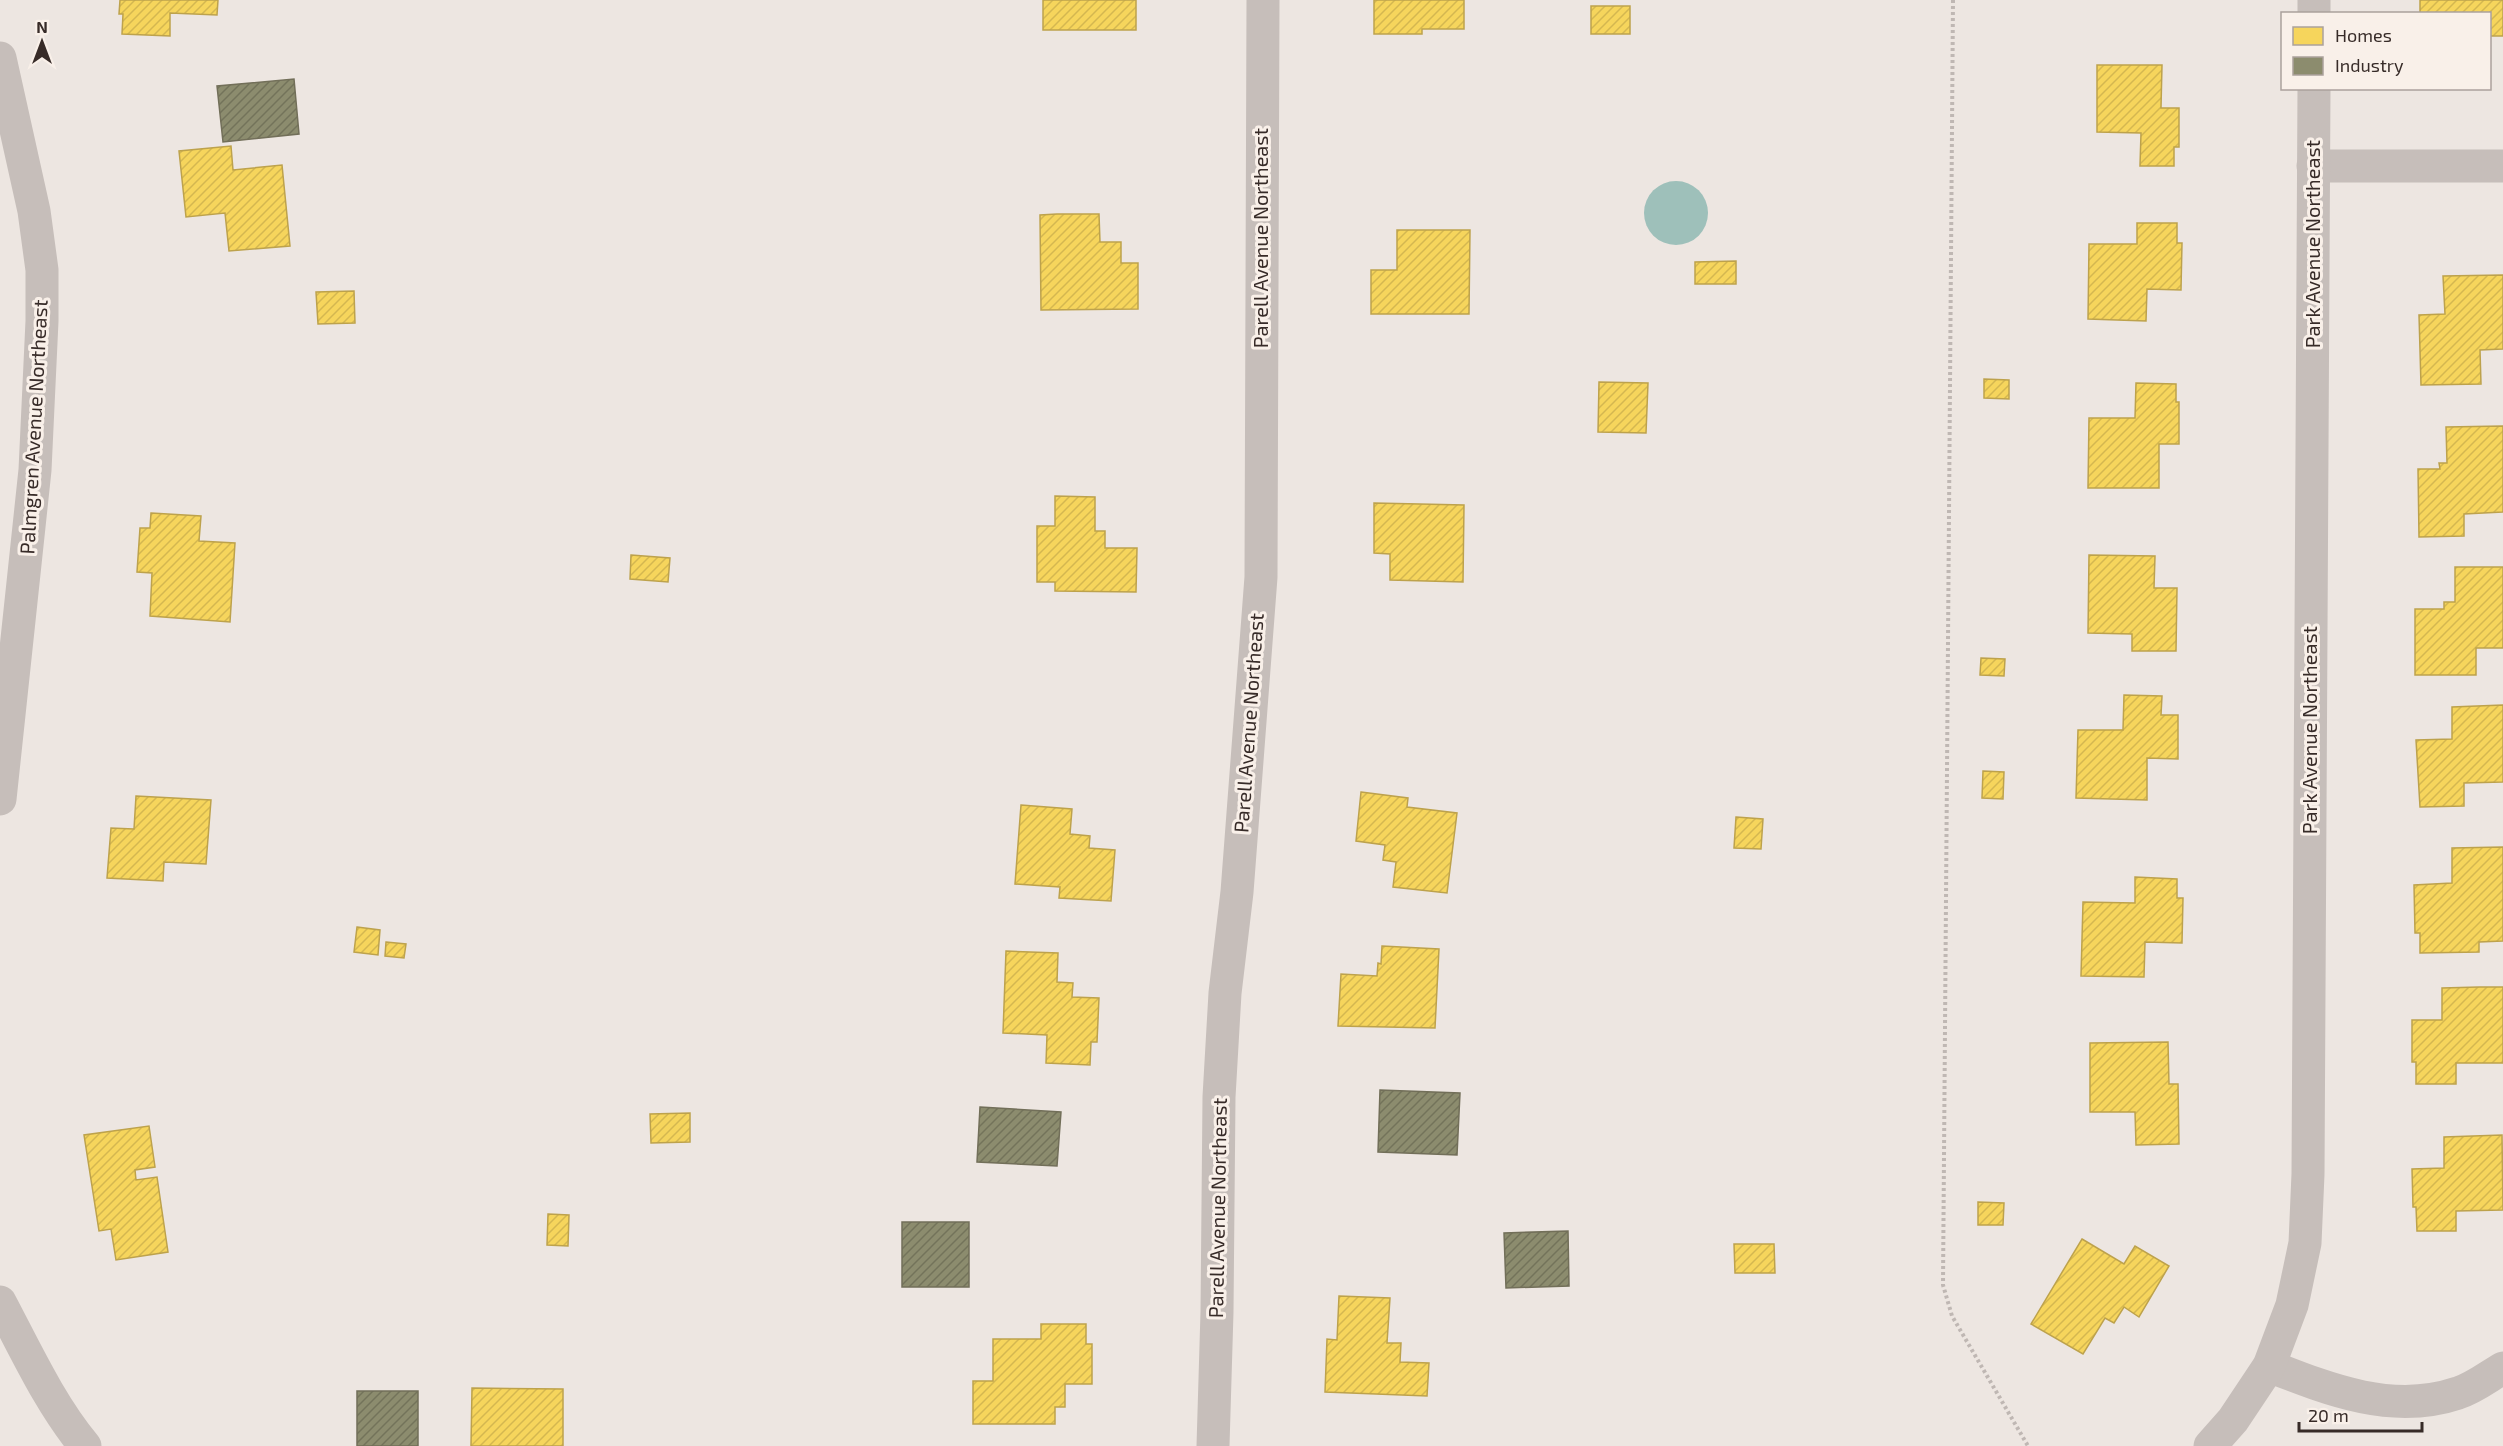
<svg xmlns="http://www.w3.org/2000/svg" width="2503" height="1446" font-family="'Exo 2',sans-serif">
  <defs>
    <pattern id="homes-hatch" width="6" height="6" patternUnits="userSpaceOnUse" patternTransform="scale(1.5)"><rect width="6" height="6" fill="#f6d55c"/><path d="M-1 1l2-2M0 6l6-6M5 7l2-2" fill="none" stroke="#d4b750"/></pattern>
    <pattern id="industry-hatch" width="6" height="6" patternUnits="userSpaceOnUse" patternTransform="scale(1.5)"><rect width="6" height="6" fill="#8c8c6e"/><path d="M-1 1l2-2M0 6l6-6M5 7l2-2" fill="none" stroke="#73735a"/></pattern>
  </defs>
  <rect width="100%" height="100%" fill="#ede6e1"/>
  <circle fill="#9ec0ba" cx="1676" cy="213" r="32"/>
  <g fill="url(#homes-hatch)" stroke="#bda24c" stroke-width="1.5">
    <path d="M120,0H218L217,15L170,13V36L122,34L123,14H119Z"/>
    <rect x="1043" y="0" width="93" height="30"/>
    <path d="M1374,0H1464V29H1422V34H1374Z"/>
    <path d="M2420,0H2503V36H2490V14H2420Z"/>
    <rect x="1591" y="6" width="39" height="28"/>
    <path d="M2097,65H2162L2161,108H2179V147H2174V166H2140L2141,133L2097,132Z"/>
    <path d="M231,146L233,170L282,165L290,246L229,251L225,213L186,217L179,151Z"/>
    <path d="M1057,214H1099L1100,242H1121V263H1138V309L1041,310L1040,215Z"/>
    <path d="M2137,223H2177V243H2182L2181,290L2147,289L2146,321L2088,319L2089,244H2137Z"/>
    <path d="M1397,230H1470L1469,314H1371V270H1397Z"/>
    <path d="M1736,261V284H1695V262Z"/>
    <path d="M2503,275V349L2480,350L2481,384L2421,385L2419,315L2445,314L2443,276Z"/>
    <path d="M354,291L355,323L318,324L316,292Z"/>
    <path d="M1984,379L2009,380V399L1984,398Z"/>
    <path d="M1599,382L1648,383L1646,433L1598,432Z"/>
    <path d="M2136,383L2176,384V402H2179V444H2159V488H2088L2089,418H2135Z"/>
    <path d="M2503,426V512L2464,514V536L2419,537L2418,469H2440L2439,463H2447L2446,427Z"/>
    <path d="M1055,496L1095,497V531H1105V548H1137L1136,592L1055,591V582H1037V526H1055Z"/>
    <path d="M1374,503L1464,505L1463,582L1390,580V554L1374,553Z"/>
    <path d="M151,513L201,516L199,541L235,543L230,622L150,616L152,573L137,572L140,528H150Z"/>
    <path d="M631,555L670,558L668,582L630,579Z"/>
    <path d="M2089,555L2155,556L2154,588H2177L2176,651H2132V634L2088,633Z"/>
    <path d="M2455,567H2503V648H2476V675H2415V609H2444V602H2455Z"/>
    <path d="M1981,658L2005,659L2004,676L1980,675Z"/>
    <path d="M2124,695L2162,696L2161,715H2178V759L2147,758V800L2076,798L2078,730H2123Z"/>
    <path d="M2503,705V782L2464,783V806L2420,807L2416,740L2452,739V707Z"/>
    <path d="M1983,771L2004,772L2003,799L1982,798Z"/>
    <path d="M1361,792L1408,798L1407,807L1457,813L1447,893L1393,887L1396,862L1383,860L1385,845L1356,841Z"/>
    <path d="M136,796L211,800L206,864L164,862L163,881L107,878L111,828L134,829Z"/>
    <path d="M1021,805L1072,809L1070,834L1090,836L1089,848L1115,850L1111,901L1059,898L1060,887L1015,884Z"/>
    <path d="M1736,817L1763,819L1761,849L1734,848Z"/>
    <path d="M2503,847V941L2479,942V952L2420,953V933H2415L2414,885L2452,883V848Z"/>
    <path d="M2135,877L2177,879V898H2183L2182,943L2145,942L2144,977L2081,976L2083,902L2135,903Z"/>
    <path d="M357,927L380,930L378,955L354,952Z"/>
    <path d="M386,942L406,944L404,958L385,956Z"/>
    <path d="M1382,946L1439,949L1435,1028L1338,1026L1341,974L1377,976L1378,963L1381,964Z"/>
    <path d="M1006,951L1058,953L1057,982L1073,983L1072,997L1099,998L1097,1042H1091L1090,1065L1046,1063L1047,1035L1003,1033Z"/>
    <path d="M2479,987H2503V1063H2456V1084H2416V1062H2412V1020H2442V988Z"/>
    <path d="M2168,1042L2169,1084H2178L2179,1144L2136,1145L2135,1112H2090V1043Z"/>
    <path d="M690,1113V1142L651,1143L650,1114Z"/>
    <path d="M149,1126L155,1167L135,1170L136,1180L157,1177L168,1252L116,1260L111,1229L99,1231L84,1135Z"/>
    <path d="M2502,1135L2503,1210L2456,1211V1231H2417L2416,1207H2413L2412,1169L2444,1168V1137Z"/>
    <path d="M1978,1202L2004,1203L2003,1225H1978Z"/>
    <path d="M548,1214L569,1215L568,1246L547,1245Z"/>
    <path d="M2082,1239L2124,1264L2135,1246L2169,1266L2139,1317L2124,1307L2114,1323L2105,1318L2083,1354L2031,1324Z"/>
    <path d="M1734,1244H1774L1775,1273H1735Z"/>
    <path d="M1339,1296L1390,1298L1387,1343H1401L1400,1362L1429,1363L1427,1396L1325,1392L1327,1339L1337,1340Z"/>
    <path d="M1041,1324H1086V1344H1092V1384H1065V1407H1055V1424H973V1381H993V1339H1041Z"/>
    <path d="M472,1388L563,1389V1446H471Z"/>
  </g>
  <g fill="url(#industry-hatch)" stroke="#726f59" stroke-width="1.5">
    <path d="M294,79L299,134L223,142L217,86Z"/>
    <path d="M1380,1090L1460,1093L1457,1155L1378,1152Z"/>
    <path d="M980,1107L1061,1112L1057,1166L977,1162Z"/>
    <rect x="902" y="1222" width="67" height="65"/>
    <path d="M1568,1231L1569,1286L1506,1288L1504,1233Z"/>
    <rect x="357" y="1391" width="61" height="55"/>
  </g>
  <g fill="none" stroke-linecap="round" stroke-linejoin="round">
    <path stroke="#bfb7b3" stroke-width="4" stroke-dasharray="3 3" stroke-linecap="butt" d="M1953,0L1943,1285L1952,1316L2028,1446"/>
    <g stroke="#c6beba" stroke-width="33">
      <path d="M2314,14V0"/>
      <path d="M0,58L34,211L42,270V321L35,470L0,799"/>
      <path d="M2313,166H2503"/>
      <path d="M0,1302C26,1351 50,1404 85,1446"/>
      <path d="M2269,1366C2330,1390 2393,1415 2458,1393C2474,1388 2489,1376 2503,1368"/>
      <path d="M1213,1446L1217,1312L1219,1097L1225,993L1237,892L1261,577L1263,0"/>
      <path d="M2210,1446L2233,1420L2269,1366L2292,1305L2305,1243L2308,1174L2314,88"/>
    </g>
  </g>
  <g text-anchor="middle" stroke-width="6" stroke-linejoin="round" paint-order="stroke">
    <g font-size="20" fill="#372b28" stroke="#f9f0e9">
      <text transform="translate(1261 238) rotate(-90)" y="7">Parell Avenue Northeast</text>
      <text transform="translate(2313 244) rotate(-90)" y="7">Park Avenue Northeast</text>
      <text transform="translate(34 427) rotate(-87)" y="7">Palmgren Avenue Northeast</text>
      <text transform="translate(1249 723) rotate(-86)" y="7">Parell Avenue Northeast</text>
      <text transform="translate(2310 730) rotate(-90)" y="7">Park Avenue Northeast</text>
      <text transform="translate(1218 1208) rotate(-89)" y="7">Parell Avenue Northeast</text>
    </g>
  </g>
  <rect x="2281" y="12" width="210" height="78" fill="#f9f0e9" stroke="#aba19c" stroke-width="1.5"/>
  <rect x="2293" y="27" width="30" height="18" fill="#f6d55c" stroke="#aba19c" stroke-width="1.5"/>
  <text x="2335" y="42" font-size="18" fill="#372b28">Homes</text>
  <rect x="2293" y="57" width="30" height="18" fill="#8c8c6e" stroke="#aba19c" stroke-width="1.5"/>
  <text x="2335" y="72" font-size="18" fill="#372b28">Industry</text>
  <g transform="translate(42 42)" stroke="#f9f0e9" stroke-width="4.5" paint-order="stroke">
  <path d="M0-4.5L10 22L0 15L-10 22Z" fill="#372b28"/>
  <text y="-9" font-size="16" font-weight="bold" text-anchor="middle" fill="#372b28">N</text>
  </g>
  <path d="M2299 1422v9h123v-9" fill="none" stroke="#372b28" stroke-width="3"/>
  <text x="2308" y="1422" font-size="18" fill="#372b28" stroke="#f9f0e9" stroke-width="4.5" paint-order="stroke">20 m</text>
</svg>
